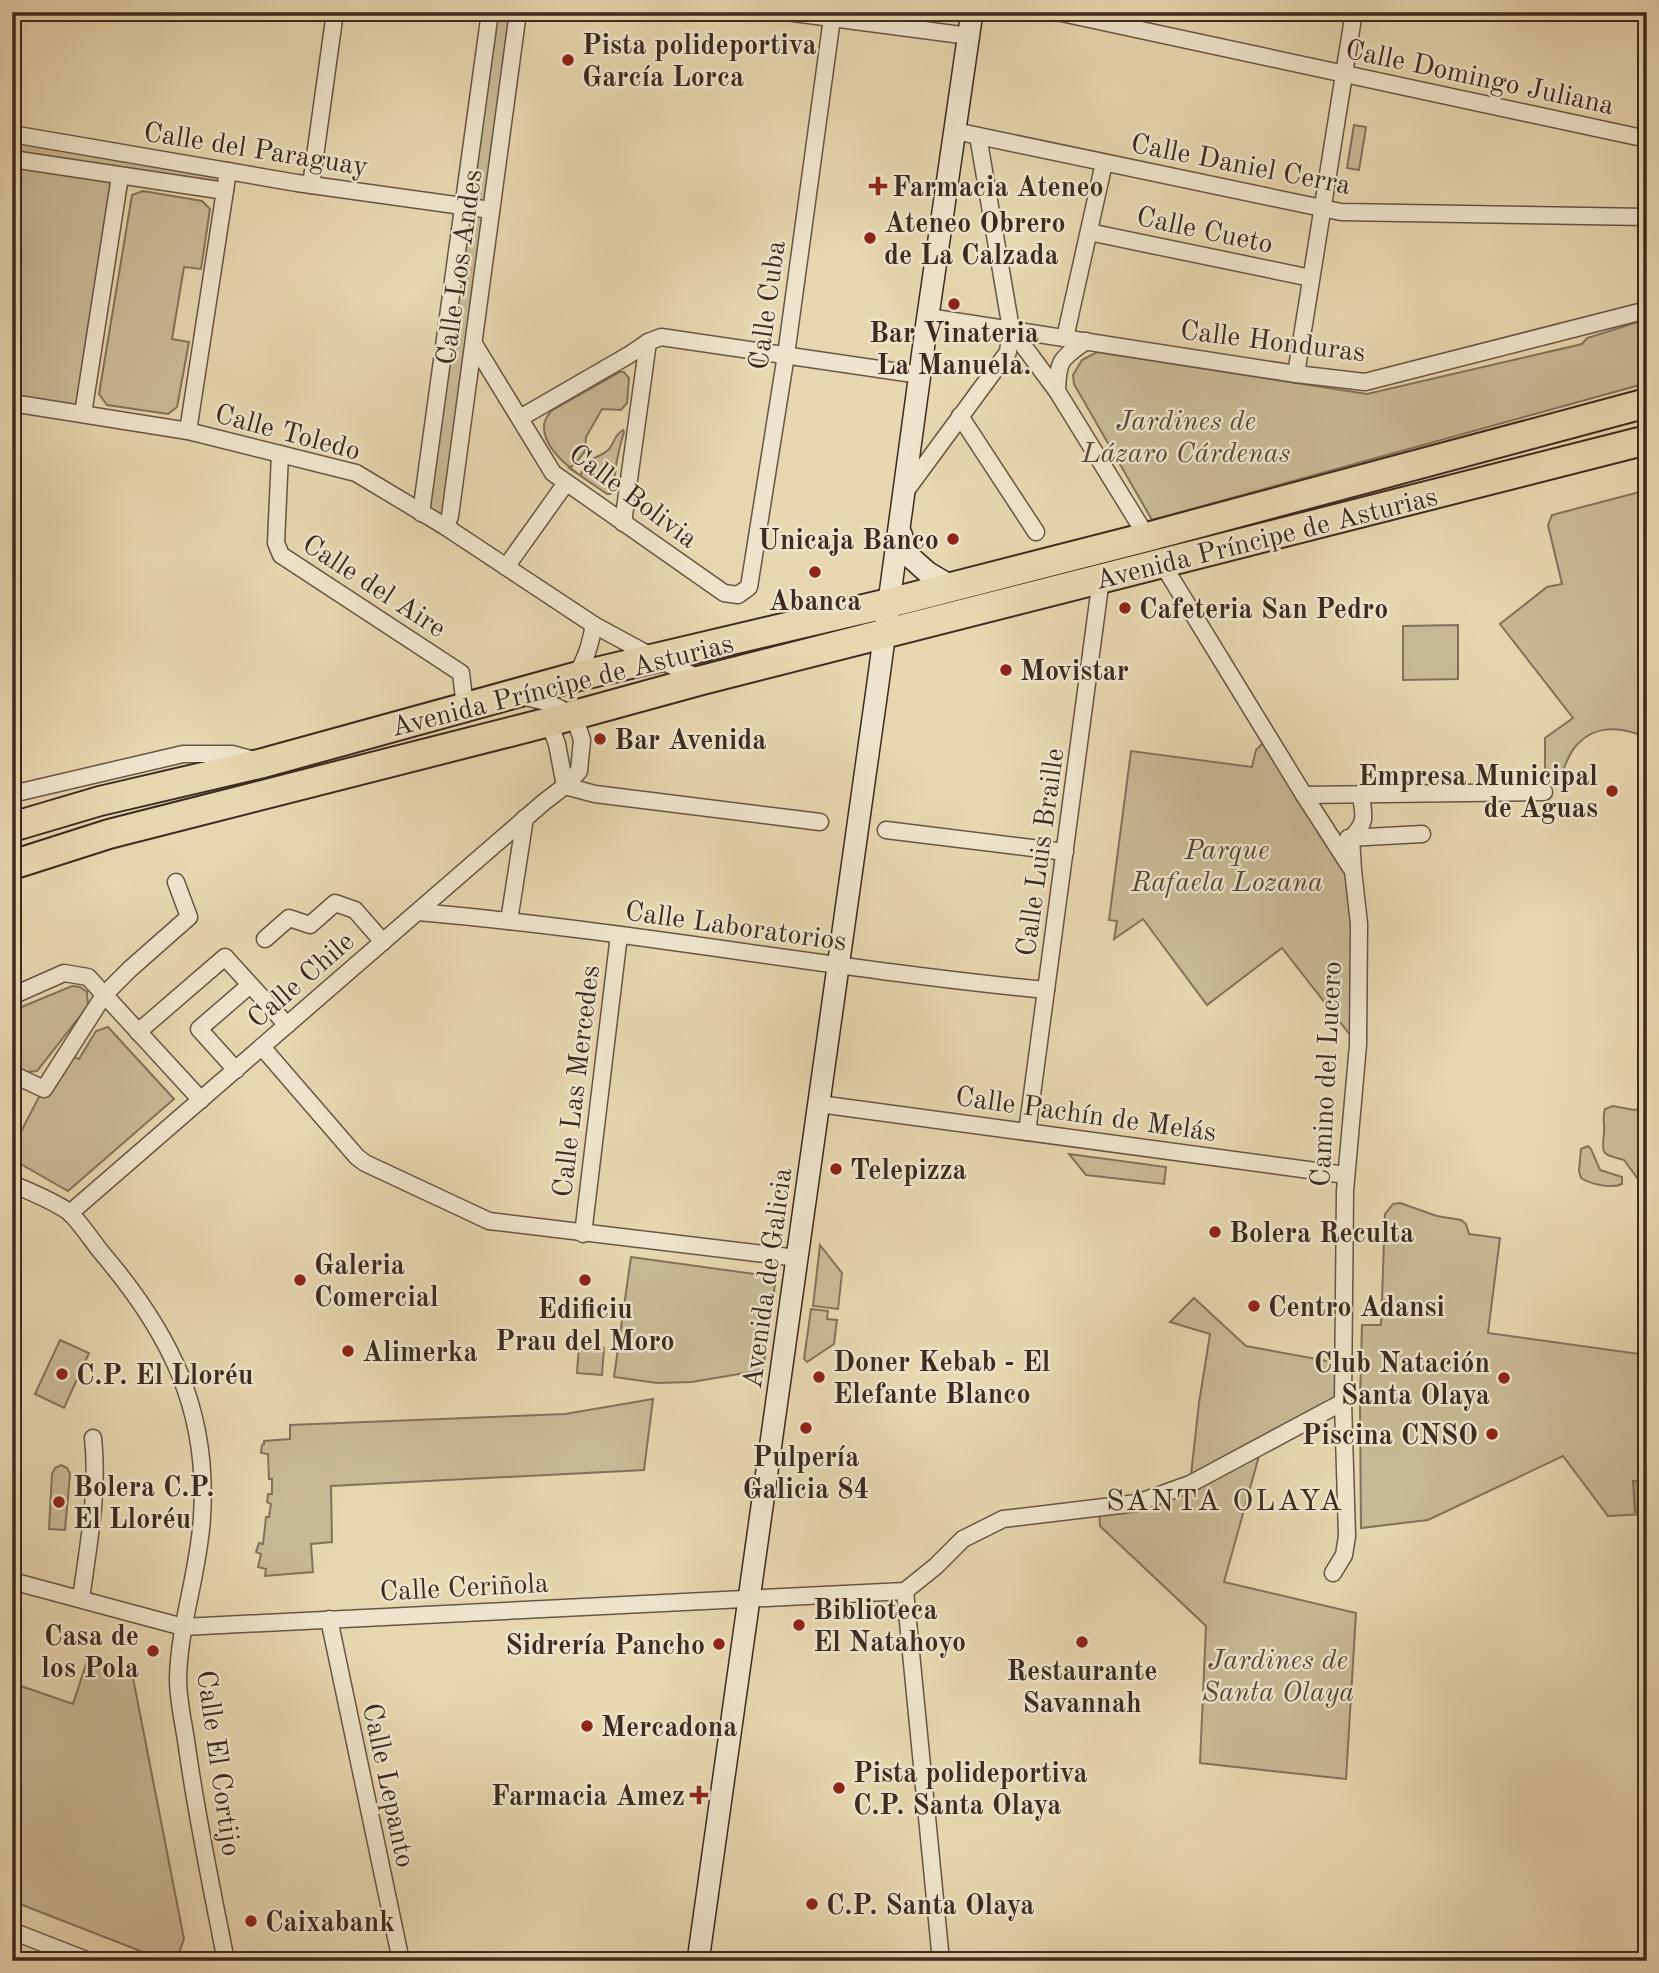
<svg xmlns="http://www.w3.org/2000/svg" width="1659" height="1973" font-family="'Old Standard TT',serif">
  <rect width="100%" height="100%" fill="#e7d6af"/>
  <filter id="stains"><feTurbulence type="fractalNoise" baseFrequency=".00286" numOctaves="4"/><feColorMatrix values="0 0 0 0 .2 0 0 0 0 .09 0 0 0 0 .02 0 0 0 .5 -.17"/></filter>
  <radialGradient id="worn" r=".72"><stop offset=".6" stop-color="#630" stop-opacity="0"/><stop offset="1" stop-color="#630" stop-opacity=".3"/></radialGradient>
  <g fill="#cab997" stroke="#84715b" stroke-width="2">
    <path d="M490,12H518L446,527L421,513Z"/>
    <path d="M1354,125L1366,127L1359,170L1347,168Z"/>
    <path d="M12,134L228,171L225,191L120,176L83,414L12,403Z"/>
    <path d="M143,191L202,201L210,209L201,269L184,267L172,339L189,342L177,407L168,414L107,405L99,394L132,195Z"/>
    <path d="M1647,319V383L1152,520L1074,384L1073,375L1082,360L1097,352L1367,394L1582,344L1587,338Z"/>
    <path d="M620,372H624L629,378L627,403L621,410L602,409L586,437L585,451L574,465L569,468L581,476C583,456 599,460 609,449C615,442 614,435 623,430L624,432C618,451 614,470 614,491L610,494H607C586,479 543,455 544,426C544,420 548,415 551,411Z"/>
    <path d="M1647,490V738C1622,726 1594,724 1575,747C1569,754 1566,764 1562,772L1545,776V738L1573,718L1500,624L1547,587L1562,584L1548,525L1552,515Z"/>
    <path d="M1458,625V679L1403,680V626Z"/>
    <path d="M1269,737L1353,870L1358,1045L1282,948L1207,1005L1143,919L1114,939L1117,921L1109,920L1131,751L1252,767L1256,750Z"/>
    <path d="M72,986L80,987L87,992L88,1006L37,1071L27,1072L12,1065V1011Z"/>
    <path d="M108,1027L174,1099L68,1191L12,1159V1149L41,1093L71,1056L79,1059L96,1031Z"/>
    <path d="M1613,1106L1634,1110L1647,1107V1186L1638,1179L1624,1160C1603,1154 1601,1156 1604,1133C1605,1124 1602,1117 1605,1109Z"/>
    <path d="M1588,1146L1591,1149L1600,1170L1622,1177V1184C1611,1189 1590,1184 1581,1178L1579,1171L1581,1149Z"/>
    <path d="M1069,1154L1166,1167L1164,1184L1086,1175Z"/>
    <path d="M1400,1203L1437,1216L1461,1220L1466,1224L1469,1234L1500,1238L1488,1333L1647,1355V1514L1608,1516L1563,1456L1428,1520L1361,1528L1360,1402L1362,1325H1381L1385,1214L1393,1204Z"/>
    <path d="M820,1245L842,1273L838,1309L813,1306Z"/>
    <path d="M631,1257L776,1277L763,1370L692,1382L657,1383L614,1377Z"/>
    <path d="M1194,1298L1246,1346L1344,1364L1343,1402L1262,1445L1224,1582L1356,1613L1346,1779L1200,1763L1206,1626L1100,1526L1099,1508L1190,1484L1199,1403L1210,1334L1170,1322Z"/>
    <path d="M811,1309L828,1311L827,1319L837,1320L834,1344L807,1362L804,1359Z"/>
    <path d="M60,1340L89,1353L64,1408L35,1394Z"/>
    <path d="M579,1346L604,1348L602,1375L577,1373Z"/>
    <path d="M653,1399L644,1470L331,1486L332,1542L311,1544L313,1572L265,1576L266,1569L258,1567L261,1554L256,1552L259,1543L263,1544L266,1517H269L271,1504L267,1502L268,1494H272V1479H269L268,1454L261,1453L262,1445L264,1444V1441L290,1439V1425L565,1414Z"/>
    <path d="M61,1465L67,1468L70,1474L65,1530L49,1529L52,1474L55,1468Z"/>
    <path d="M88,1658L124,1672L132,1673L184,1939L176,1961H166L12,1901V1683L73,1704Z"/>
  </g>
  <path fill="#ad9b7e" stroke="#806d58" stroke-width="2" d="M1647,1480V1511L1635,1512L1633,1481Z"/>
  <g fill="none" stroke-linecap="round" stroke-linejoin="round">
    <defs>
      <g id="street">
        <path d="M786,12L969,36"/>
        <path d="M1057,12L1647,139"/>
        <path d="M955,131L1341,212L1647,217"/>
        <path d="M12,134L297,183L491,210"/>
        <path d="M12,159L225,191"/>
        <path d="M311,185L335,12"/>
        <path d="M1089,232L1311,278"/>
        <path d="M928,317L1296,374L1365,382L1647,310"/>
        <path d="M1011,329L1057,391L1149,540"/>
        <path d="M1065,338L1104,163"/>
        <path d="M474,344L553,473L724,593L738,595L749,587L786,355L832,18"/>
        <path d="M1296,374L1354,12"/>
        <path d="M1057,391C1058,359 1061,359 1086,341"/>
        <path d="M12,403L188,431L356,473L446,527L594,625L655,658L701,679"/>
        <path d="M83,414L120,176"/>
        <path d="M960,416L1036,532"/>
        <path d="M520,418L629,355L648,342L661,337L920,375"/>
        <path d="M188,431L228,171"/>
        <path d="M280,454L276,543L281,555L461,673L465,707"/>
        <path d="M905,492L1008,352L1011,329L978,136"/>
        <path d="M421,513L490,12"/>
        <path d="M623,523L648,342"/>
        <path d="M446,527L450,516L518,12"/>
        <path d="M1160,560L1304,795L1351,868"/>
        <path d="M506,567L566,483"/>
        <path d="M575,677C586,660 590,645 594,625"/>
        <path d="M549,722L557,744L565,786"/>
        <path d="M565,786L595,794L820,822"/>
        <path d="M12,794L183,754H232L254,760"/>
        <path d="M1304,795L1544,792"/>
        <path d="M886,830L1065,852"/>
        <path d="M1348,838L1422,834"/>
        <path d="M418,912C628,930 836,970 1046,990"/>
        <path d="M509,921L525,818"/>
        <path d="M265,939L289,918L310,925L335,903L355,910L383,942"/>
        <path d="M12,996L64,973L88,977L201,1100"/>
        <path d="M138,1032L225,957L287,1025"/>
        <path d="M262,1047L357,1157L365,1163L489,1221L797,1258"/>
        <path d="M236,1070L199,1029L250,985"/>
        <path d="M12,1074L44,1089L104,995L130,969L189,917L176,882"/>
        <path d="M819,1104L1346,1175"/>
        <path d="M1027,1132L1101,579"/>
        <path d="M12,1184C31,1192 52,1200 69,1212C80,1222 92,1241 102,1253C170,1333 209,1410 202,1517C199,1572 179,1624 178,1679C178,1701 184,1725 187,1747C197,1819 212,1890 226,1961"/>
        <path d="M70,1213L544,802L565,786L579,771L582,740L574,715L546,702L522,696"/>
        <path d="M583,1234L619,935"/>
        <path d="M1333,1573L1344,1555L1347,1536L1343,1402L1345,1191L1358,1045L1359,924L1353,870L1351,838C1367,822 1364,817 1361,796"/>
        <path d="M12,1581L183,1627L905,1591L936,1566L963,1539L1003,1519L1137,1503L1190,1484L1343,1402"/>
        <path d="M905,1591L941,1961"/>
        <path d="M81,1599C88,1546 99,1492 93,1438"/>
        <path d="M329,1619L401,1961"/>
        <path d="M12,1931L89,1961"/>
      </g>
      <g id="secondary">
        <path d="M901,534L908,555L927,572L952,587"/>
        <path d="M698,1961L878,683L925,336L972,12"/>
      </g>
      <g id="highway">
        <path d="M12,827L100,801L263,763L575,677L889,603L1147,537L1647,403"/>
        <path d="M12,865L109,834L549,722L702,680L1647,440"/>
      </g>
    </defs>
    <use href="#street" stroke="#685443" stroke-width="19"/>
    <use href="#secondary" stroke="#3d291f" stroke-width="24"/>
    <use href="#highway" stroke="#3d291f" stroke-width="32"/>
    <use href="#street" stroke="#efe4cb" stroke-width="16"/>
    <use href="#secondary" stroke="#efe4cb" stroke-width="21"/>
    <use href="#highway" stroke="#e7d6af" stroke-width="28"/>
  </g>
  <g fill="#8f2418" stroke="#efe4cb" stroke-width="2.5">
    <circle cx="568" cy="60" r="7"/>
    <path d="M874.5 175.5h7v7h7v7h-7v7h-7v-7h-7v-7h7z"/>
    <circle cx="870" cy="238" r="7"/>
    <circle cx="954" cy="304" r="7"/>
    <circle cx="953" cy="539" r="7"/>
    <circle cx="815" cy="572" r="7"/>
    <circle cx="1125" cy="608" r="7"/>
    <circle cx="1006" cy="670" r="7"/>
    <circle cx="600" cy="739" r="7"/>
    <circle cx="1612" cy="791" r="7"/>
    <circle cx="836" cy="1169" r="7"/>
    <circle cx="1215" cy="1232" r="7"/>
    <circle cx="300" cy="1280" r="7"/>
    <circle cx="585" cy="1280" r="7"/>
    <circle cx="1254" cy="1306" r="7"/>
    <circle cx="348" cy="1351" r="7"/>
    <circle cx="62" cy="1374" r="7"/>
    <circle cx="819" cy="1377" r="7"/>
    <circle cx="1504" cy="1378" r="7"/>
    <circle cx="806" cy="1428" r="7"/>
    <circle cx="1492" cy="1434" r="7"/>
    <circle cx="59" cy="1502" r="7"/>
    <circle cx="799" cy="1625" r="7"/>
    <circle cx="1082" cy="1642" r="7"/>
    <circle cx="719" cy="1644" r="7"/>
    <circle cx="153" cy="1651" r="7"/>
    <circle cx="587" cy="1726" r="7"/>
    <circle cx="839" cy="1788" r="7"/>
    <path d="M695.5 1784.5h7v7h7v7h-7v7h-7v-7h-7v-7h7z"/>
    <circle cx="812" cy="1904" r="7"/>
    <circle cx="251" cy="1921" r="7"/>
  </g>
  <g text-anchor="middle" stroke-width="5" stroke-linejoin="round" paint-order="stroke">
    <g font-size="28" font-weight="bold" fill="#3d291f" stroke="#efe4cb" text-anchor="start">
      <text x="582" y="54">Pista polideportiva<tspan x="582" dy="32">García Lorca</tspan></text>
      <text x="892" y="196">Farmacia Ateneo</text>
      <text x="884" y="232">Ateneo Obrero<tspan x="884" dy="32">de La Calzada</tspan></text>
      <text x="954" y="342" text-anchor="middle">Bar Vinateria<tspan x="954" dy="32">La Manuela.</tspan></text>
      <text x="939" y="549" text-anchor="end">Unicaja Banco</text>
      <text x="815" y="610" text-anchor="middle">Abanca</text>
      <text x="1139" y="618">Cafeteria San Pedro</text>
      <text x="1020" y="680">Movistar</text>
      <text x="614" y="749">Bar Avenida</text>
      <text x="1598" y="785" text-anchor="end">Empresa Municipal<tspan x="1598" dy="32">de Aguas</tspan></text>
      <text x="850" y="1179">Telepizza</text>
      <text x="1229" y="1242">Bolera Reculta</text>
      <text x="314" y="1274">Galeria<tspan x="314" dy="32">Comercial</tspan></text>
      <text x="1268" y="1316">Centro Adansi</text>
      <text x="585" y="1318" text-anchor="middle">Edificiu<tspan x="585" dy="32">Prau del Moro</tspan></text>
      <text x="362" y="1361">Alimerka</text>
      <text x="833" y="1371">Doner Kebab - El<tspan x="833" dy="32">Elefante Blanco</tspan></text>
      <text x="1490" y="1372" text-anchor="end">Club Natación<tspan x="1490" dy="32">Santa Olaya</tspan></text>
      <text x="76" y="1384">C.P. El Lloréu</text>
      <text x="1478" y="1444" text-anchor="end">Piscina CNSO</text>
      <text x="806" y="1466" text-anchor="middle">Pulpería<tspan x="806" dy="32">Galicia 84</tspan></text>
      <text x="73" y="1496">Bolera C.P.<tspan x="73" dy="32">El Lloréu</tspan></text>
      <text x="813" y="1619">Biblioteca<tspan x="813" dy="32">El Natahoyo</tspan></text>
      <text x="139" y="1645" text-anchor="end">Casa de<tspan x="139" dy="32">los Pola</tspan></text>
      <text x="705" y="1654" text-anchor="end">Sidrería Pancho</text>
      <text x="1082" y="1680" text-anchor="middle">Restaurante<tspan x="1082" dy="32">Savannah</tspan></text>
      <text x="601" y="1736">Mercadona</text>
      <text x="853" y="1782">Pista polideportiva<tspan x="853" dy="32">C.P. Santa Olaya</tspan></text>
      <text x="685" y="1805" text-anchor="end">Farmacia Amez</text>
      <text x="826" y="1914">C.P. Santa Olaya</text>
      <text x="265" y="1931">Caixabank</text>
    </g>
    <g font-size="28" fill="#3d291f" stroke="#efe4cb">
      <text transform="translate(1480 76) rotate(12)" y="10">Calle Domingo Juliana</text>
      <text transform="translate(256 148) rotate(9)" y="10">Calle del Paraguay</text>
      <text transform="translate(1241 163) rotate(11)" y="10">Calle Daniel Cerra</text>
      <text transform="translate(1205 229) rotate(12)" y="10">Calle Cueto</text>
      <text transform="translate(458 267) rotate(-82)" y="10">Calle Los Andes</text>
      <text transform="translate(766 305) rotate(-82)" y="10">Calle Cuba</text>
      <text transform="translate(1273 340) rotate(7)" y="10">Calle Honduras</text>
      <text transform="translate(288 431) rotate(15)" y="10">Calle Toledo</text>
      <text transform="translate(634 495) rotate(37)" y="10">Calle Bolivia</text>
      <text transform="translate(1266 537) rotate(-14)" y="10">Avenida Príncipe de Asturias</text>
      <text transform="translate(375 585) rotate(33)" y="10">Calle del Aire</text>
      <text transform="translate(562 684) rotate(-14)" y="10">Avenida Príncipe de Asturias</text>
      <text transform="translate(1039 852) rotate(-82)" y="10">Calle Luis Braille</text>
      <text transform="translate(736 925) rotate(8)" y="10">Calle Laboratorios</text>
      <text transform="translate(300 979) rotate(-41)" y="10">Calle Chile</text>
      <text transform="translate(1325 1074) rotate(-87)" y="10">Camino del Lucero</text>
      <text transform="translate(575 1081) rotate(-83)" y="10">Calle Las Mercedes</text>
      <text transform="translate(1086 1113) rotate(8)" y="10">Calle Pachín de Melás</text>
      <text transform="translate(766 1278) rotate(-82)" y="10">Avenida de Galicia</text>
      <text transform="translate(464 1586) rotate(-3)" y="10">Calle Ceriñola</text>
      <text transform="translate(220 1763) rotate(82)" y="10">Calle El Cortijo</text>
      <text transform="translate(390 1785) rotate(78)" y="10">Calle Lepanto</text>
    </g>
    <g font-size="28" font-style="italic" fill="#594637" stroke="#efe4cb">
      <text x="1186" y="430">Jardines de<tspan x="1186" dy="32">Lázaro Cárdenas</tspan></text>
      <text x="1227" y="859">Parque<tspan x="1227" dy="32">Rafaela Lozana</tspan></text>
      <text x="1278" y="1669">Jardines de<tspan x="1278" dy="32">Santa Olaya</tspan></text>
    </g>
    <g font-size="30" letter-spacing="2" fill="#3d291f" stroke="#efe4cb">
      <text x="1225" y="1510">SANTA OLAYA</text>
    </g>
  </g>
  <rect width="1659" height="1973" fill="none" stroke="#e7d6af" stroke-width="42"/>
  <rect x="14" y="14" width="1631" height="1945" fill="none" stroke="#3d291f" stroke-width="3.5"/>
  <rect x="21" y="21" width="1617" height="1931" fill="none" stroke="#3d291f" stroke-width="2"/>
  <rect width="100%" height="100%" filter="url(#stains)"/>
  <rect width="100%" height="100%" fill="url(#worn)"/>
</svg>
